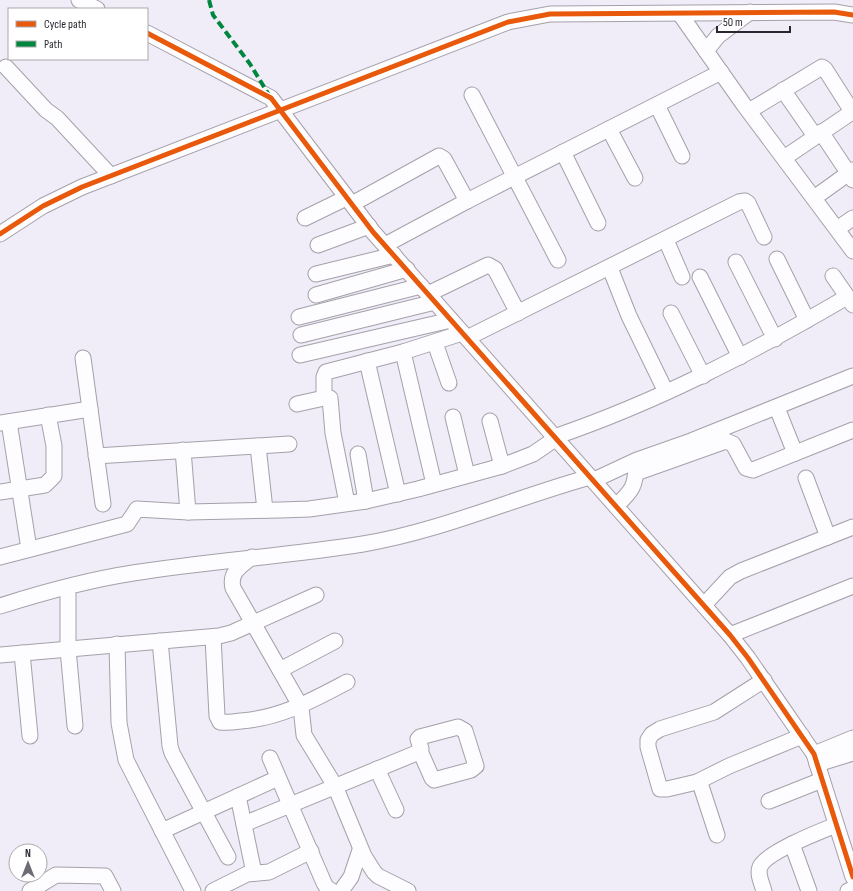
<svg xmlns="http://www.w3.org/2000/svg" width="853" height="891" font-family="'Sofia Sans Condensed',sans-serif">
  <rect width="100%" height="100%" fill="#f0ecf8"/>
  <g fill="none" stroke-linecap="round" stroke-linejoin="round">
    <defs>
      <g id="minor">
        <path d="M79,0L97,9"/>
        <path d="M680,14L744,105L853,251"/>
        <path d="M147,33L271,98L373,232L730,635L748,658L814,754L853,877"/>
        <path d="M706,51L718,36L750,12"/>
        <path d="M6,67L46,110L57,118L111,176"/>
        <path d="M783,90L815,136"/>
        <path d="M472,95L558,260"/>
        <path d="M657,105L682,156"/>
        <path d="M749,111L822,67L825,69L853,113"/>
        <path d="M609,129L635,178"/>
        <path d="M821,132L853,180"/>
        <path d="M563,152L598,223"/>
        <path d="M784,158L852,112"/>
        <path d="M814,198L853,170"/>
        <path d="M352,204L439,156L444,159L467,201"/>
        <path d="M305,218L346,198"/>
        <path d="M837,229L853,218"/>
        <path d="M0,234L43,206L82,187L508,22L550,14L834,12L853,15"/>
        <path d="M666,240L682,277"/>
        <path d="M318,245L369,226"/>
        <path d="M385,245L467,201L721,72"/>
        <path d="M777,259L807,320"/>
        <path d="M736,262L775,339"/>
        <path d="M610,268L629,316L666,392"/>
        <path d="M316,274L394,255"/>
        <path d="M833,276L853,305"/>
        <path d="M700,277L740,357"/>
        <path d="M428,294L488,265L495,269L518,313"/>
        <path d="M316,295L407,269"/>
        <path d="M671,313L703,376"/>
        <path d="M299,317L421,286"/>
        <path d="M301,335L435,302"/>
        <path d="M467,338L739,202L745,201L748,203L764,237"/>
        <path d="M435,343L449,383"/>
        <path d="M403,352L434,484"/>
        <path d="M300,355L451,320"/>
        <path d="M83,358L103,504"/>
        <path d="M367,361L398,494"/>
        <path d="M330,398L333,433L347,503"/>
        <path d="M297,404L324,398V377L326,372L403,352L462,333"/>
        <path d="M777,408L795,453"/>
        <path d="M453,417L467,475"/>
        <path d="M490,421L502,466"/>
        <path d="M9,422L29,549"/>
        <path d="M0,423L90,409"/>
        <path d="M554,437C657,402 753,352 847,297"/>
        <path d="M258,446L265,510"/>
        <path d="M183,450L188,512"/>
        <path d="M358,454L366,501"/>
        <path d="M96,456L289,444"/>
        <path d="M636,473L726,441L733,444L746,468L753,470L853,430"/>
        <path d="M806,478L828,537"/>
        <path d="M594,480L637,460L691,441L853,376"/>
        <path d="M0,492L45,485L54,476V446L48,415"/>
        <path d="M616,506C632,491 636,486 636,464"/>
        <path d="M0,557L127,524L137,509L188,512L281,510L309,509L366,501L418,489L502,466L533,454L555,439"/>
        <path d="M252,557C241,566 229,572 233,588L301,707L304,735L335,786L364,856L374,872L378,876L408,891"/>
        <path d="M68,594V649L75,726"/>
        <path d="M704,605L730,577L741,571L853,527"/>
        <path d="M0,606C44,592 88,580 133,573C209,561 287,556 363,544C441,531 514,498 590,477"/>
        <path d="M730,635L853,586"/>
        <path d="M213,637L217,716L220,722C227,723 234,722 241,721C281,718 313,700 347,682"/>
        <path d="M160,641L170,746L172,753L228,857"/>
        <path d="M117,644L119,723L126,760L193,891"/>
        <path d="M22,653L30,736"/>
        <path d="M0,655L219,636L231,633L316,595"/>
        <path d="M280,670L335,641"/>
        <path d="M814,754L853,738"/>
        <path d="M270,758L324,883L327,888L332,891"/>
        <path d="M817,764L853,753"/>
        <path d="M377,769L396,810"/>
        <path d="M697,782L729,766L802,736"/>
        <path d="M238,796L254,873"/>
        <path d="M769,801L822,780"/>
        <path d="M244,824L419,752L421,749L418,739L420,737L458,727L465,731L476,766L471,770L434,780L432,778L420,751"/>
        <path d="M162,831L278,778"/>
        <path d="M717,835L700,783L697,782L667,789H660L648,747V740L652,734L660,729L714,712L764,680"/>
        <path d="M792,844L809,891"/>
        <path d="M30,891L56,875L105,876L113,891"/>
        <path d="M213,891L247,874L269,872L311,851"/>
        <path d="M341,891L351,877L360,850"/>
        <path d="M764,891C762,884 757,874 760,867C765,853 821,831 836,825"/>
        <path d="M848,891L853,889"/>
      </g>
    </defs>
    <use href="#minor" stroke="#a5a1aa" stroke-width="17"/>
    <use href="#minor" stroke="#fdfcfe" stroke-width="15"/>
    <path stroke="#00873e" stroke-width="4" stroke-dasharray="8 4" stroke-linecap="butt" d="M209,0L213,15L250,64L269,95"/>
    <defs>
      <g id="cycleway">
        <path d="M147,33L271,98L373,232L730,635L748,658L814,754L853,877"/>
        <path d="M0,234L43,206L82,187L508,22L550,14L834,12L853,15"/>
      </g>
    </defs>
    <use href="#cycleway" stroke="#fff" stroke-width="8"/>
    <use href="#cycleway" stroke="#e8590c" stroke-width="5"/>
  </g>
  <rect x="8" y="8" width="140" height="52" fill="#ffffff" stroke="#a9a8ab"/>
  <rect x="16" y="21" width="20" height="6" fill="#e8590c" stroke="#a9a8ab"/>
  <text x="44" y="28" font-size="12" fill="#29262e">Cycle path</text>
  <rect x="16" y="41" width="20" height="6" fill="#00873e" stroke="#a9a8ab"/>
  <text x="44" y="48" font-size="12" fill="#29262e">Path</text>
  <g transform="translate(28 863)"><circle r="19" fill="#ffffff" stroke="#a9a8ab"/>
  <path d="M0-3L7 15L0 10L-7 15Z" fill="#6f6b75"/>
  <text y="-6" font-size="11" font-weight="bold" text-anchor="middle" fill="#29262e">N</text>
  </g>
  <path d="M717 26v6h73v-6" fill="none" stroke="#29262e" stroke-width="2"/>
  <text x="723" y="26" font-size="12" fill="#29262e" stroke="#ffffff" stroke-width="3" paint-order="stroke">50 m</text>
</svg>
